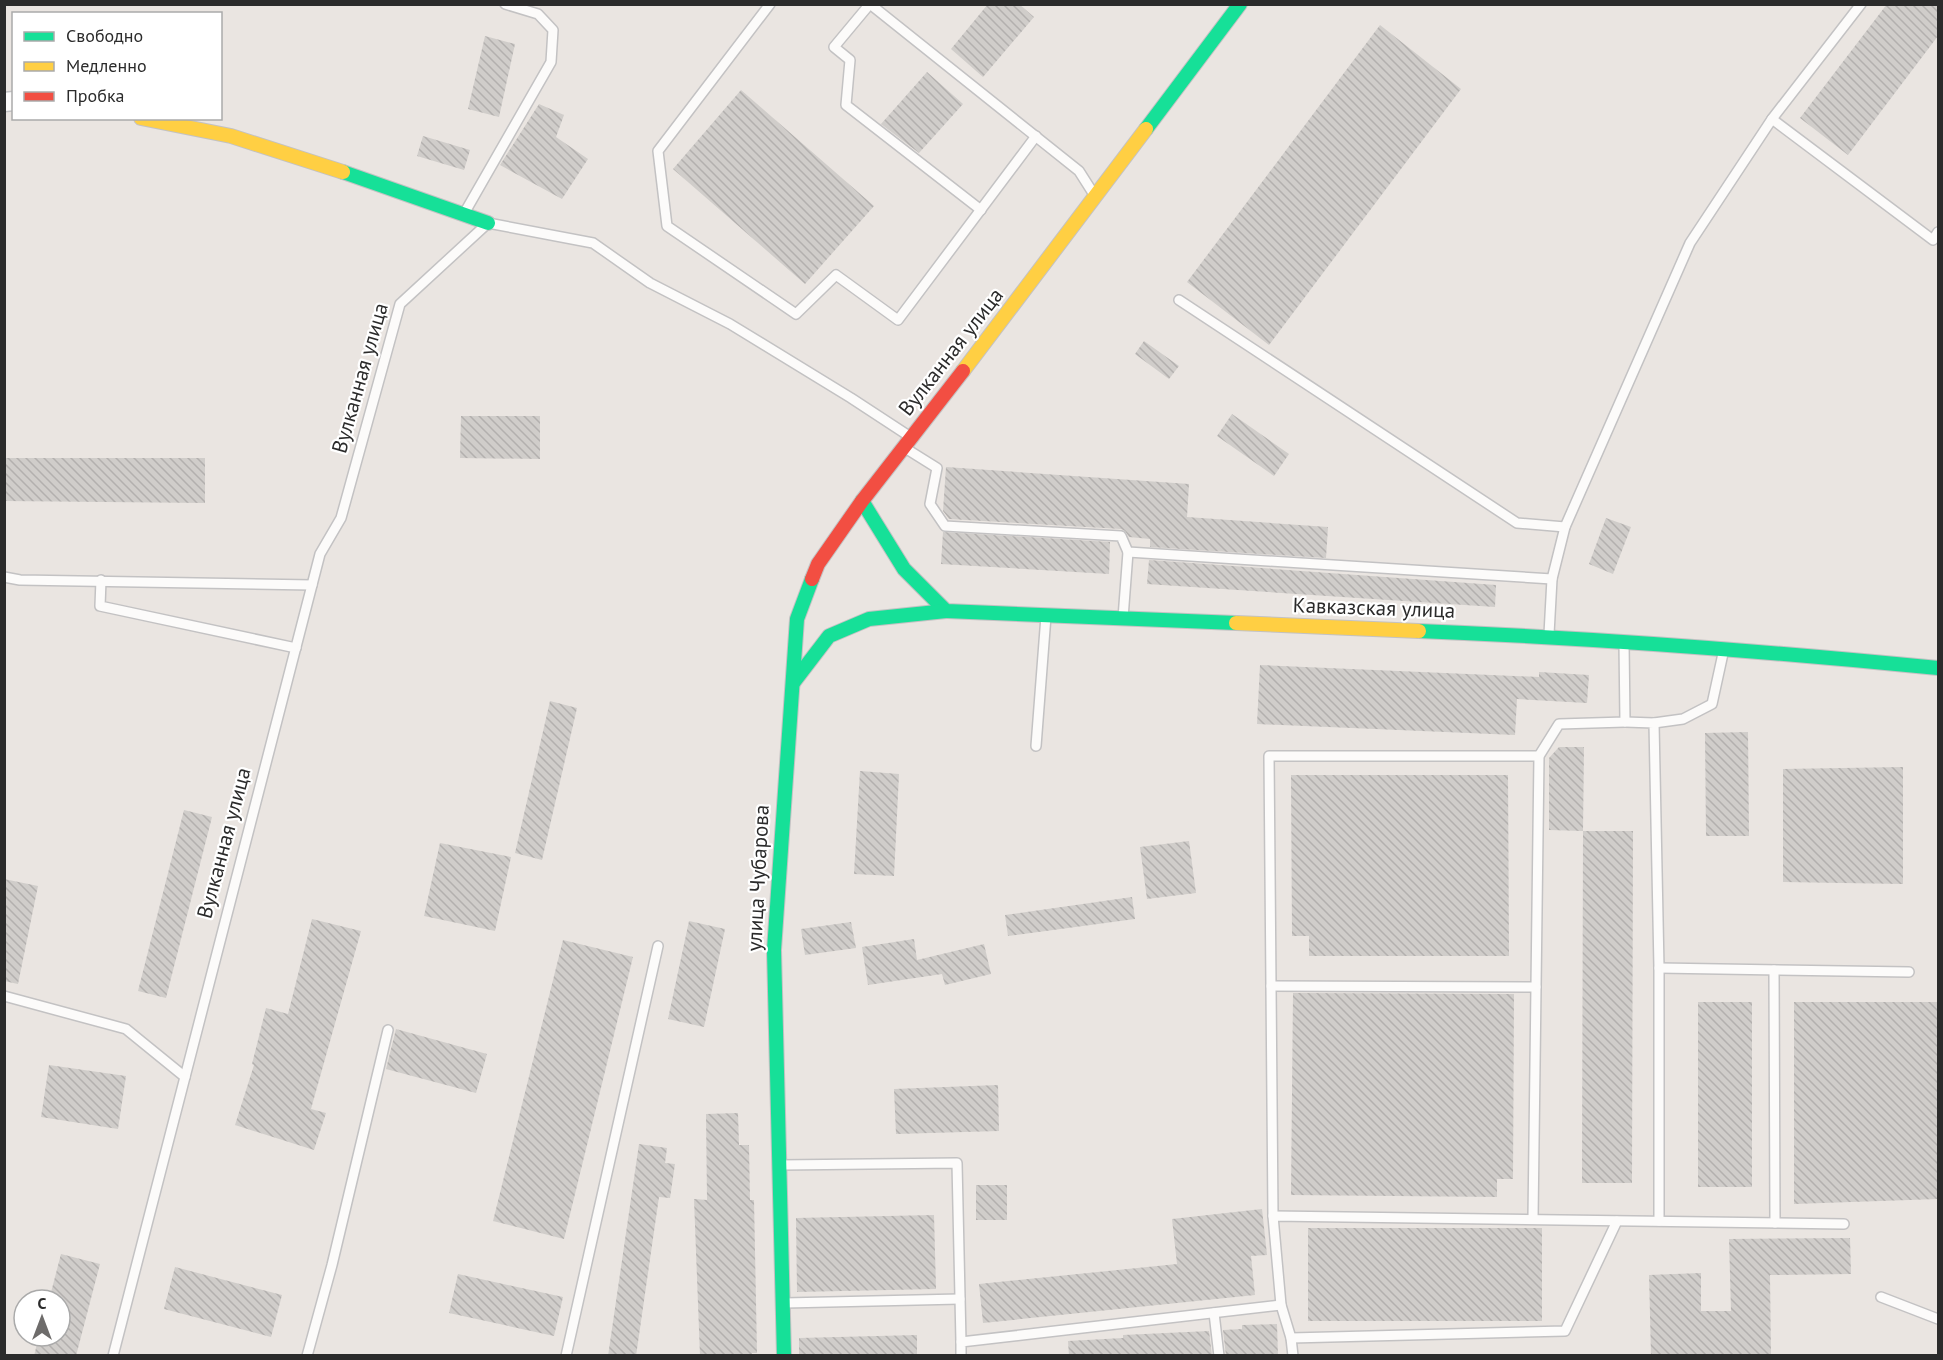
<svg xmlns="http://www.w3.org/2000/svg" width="1943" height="1360" font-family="'PT Sans',sans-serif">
  <defs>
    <pattern id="building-back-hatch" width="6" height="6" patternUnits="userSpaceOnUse" patternTransform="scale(1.5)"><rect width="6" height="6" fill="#d0cdca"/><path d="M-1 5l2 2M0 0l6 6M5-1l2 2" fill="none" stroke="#b3b0ae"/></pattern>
  </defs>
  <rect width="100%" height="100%" fill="#eae5e1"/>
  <g fill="url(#building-back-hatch)">
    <path d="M988,4H1019L1034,17L983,77L951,49Z"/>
    <path d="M1887,4H1938V36L1848,155L1800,118Z"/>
    <path d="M1380,25L1461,89L1269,345L1187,282Z"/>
    <path d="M485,36L515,44L499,117L468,109Z"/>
    <path d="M927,72L963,104L919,153L881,124Z"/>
    <path d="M741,90L874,206L805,284L673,169Z"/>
    <path d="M539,104L564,115L556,137L588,159L562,199L500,165Z"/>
    <path d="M423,136L470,150L464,170L417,156Z"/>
    <path d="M1144,341L1179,366L1169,379L1135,354Z"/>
    <path d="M1232,414L1289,454L1274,476L1217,436Z"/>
    <path d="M461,416H540V459L460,458Z"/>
    <path d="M4,458H205V503L4,501Z"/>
    <path d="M946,467L1189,484L1187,517L1328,527L1326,558L1150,547V539L1129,537L1125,531L1121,529L949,519L943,511Z"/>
    <path d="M1606,518L1631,527L1613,574L1589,564Z"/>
    <path d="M943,532L1110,542L1109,574L941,564Z"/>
    <path d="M1149,560L1496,585L1495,607L1147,584Z"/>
    <path d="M1260,665L1539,677V672L1589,675L1587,703L1517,699L1515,735L1257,724Z"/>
    <path d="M550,701L577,708L542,860L515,853Z"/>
    <path d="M1748,732L1749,836H1706L1705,733Z"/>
    <path d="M1559,747H1584L1583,831L1549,830V758Z"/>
    <path d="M1903,767V884L1783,882V769Z"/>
    <path d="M860,771L899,774L894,876L854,874Z"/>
    <path d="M1291,775H1508L1509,956H1309V936H1292Z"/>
    <path d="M184,810L212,817L166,998L138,991Z"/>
    <path d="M1583,831H1633L1632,1183H1582Z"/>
    <path d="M1189,841L1196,893L1147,899L1140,847Z"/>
    <path d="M440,843L511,857L495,931L424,916Z"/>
    <path d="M4,879L38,886L18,984L4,981Z"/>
    <path d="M1132,897L1135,919L1008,936L1005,915Z"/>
    <path d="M312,919L361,931L311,1109L326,1113L314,1150L235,1125L254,1065L252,1064L266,1008L288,1014Z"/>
    <path d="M689,921L725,929L704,1027L668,1019Z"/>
    <path d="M851,922L856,948L805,955L801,929Z"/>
    <path d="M914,939L917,960L984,944L991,974L945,985L942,974L868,985L862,947Z"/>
    <path d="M563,940L633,957L564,1239L493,1221Z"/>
    <path d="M1293,993L1514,994L1513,1179H1497V1197L1291,1195Z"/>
    <rect x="1698" y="1002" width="54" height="185"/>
    <path d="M1794,1002H1938V1199L1794,1204Z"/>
    <path d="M396,1029L487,1054L476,1093L386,1069Z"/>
    <path d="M49,1065L126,1076L118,1129L41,1117Z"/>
    <path d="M998,1085L999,1131L896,1134L894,1089Z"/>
    <path d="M738,1113L739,1145H749L750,1200H754L757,1353H752V1356H700L694,1199L707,1200L706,1114Z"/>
    <path d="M639,1144L667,1148L665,1163L675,1164L670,1198L659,1197L636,1356H608Z"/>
    <rect x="976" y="1185" width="31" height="35"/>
    <path d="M1262,1209L1267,1255L1251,1256L1255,1295L983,1323L979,1284L1177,1264L1172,1219Z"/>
    <path d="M934,1215L936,1289L797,1292L796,1218Z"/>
    <rect x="1308" y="1228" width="234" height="93"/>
    <path d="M1850,1238L1851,1274L1770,1275L1771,1356H1651L1649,1275L1701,1273V1311H1731L1729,1239Z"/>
    <path d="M61,1254L100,1264L76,1356H34L39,1336H60V1300H49Z"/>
    <path d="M175,1267L282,1295L271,1337L164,1309Z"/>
    <path d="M458,1274L563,1297L554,1336L449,1313Z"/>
    <path d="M1277,1324L1278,1356H1226L1223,1330L1242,1329V1325Z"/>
    <path d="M1209,1331L1212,1356H1069L1068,1341L1123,1338V1335Z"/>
    <path d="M917,1335V1356H799V1338Z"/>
  </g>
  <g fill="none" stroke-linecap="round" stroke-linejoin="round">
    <defs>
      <g id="lane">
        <path d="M770,4L658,151L667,226L796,314L836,275L898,320L1036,136"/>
        <path d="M870,4L1079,171L1093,193"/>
        <path d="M1861,4L1772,119L1933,240L1938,232"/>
        <path d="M869,5L834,47L850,60L846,105L981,210"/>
        <path d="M465,212L551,62L553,30L538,14L505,4"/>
        <path d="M1179,300L1517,523L1565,527"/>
        <path d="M905,448L937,468L930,504L945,526L1121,536L1128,552L1552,579"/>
        <path d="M4,577L20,580L312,585"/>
        <path d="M101,580L100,606L296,648"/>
        <path d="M1123,618L1128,552"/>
        <path d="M1549,634L1552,579L1565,527L1690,243L1772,119"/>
        <path d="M1625,722L1654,723L1659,968V1221"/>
        <path d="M1654,723L1683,719L1712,704L1724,649"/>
        <path d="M1036,746L1046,616"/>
        <path d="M1659,968L1909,972"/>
        <path d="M1774,970L1775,1223"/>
        <path d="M1271,986L1536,987"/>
        <path d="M4,996L126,1029L185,1077"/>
        <path d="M781,1165L957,1163L961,1342"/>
        <path d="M1273,1216L1269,756H1539"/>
        <path d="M1533,1219L1539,756L1559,724L1625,722L1624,643"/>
        <path d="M1881,1297L1938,1319"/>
        <path d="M785,1303L960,1299"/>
        <path d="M1214,1313L1219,1356"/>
        <path d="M1291,1338L1565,1331L1617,1221"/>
        <path d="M113,1356L320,554L341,518L400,304L488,223L593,243L650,283L730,324L851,398L909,436"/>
        <path d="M307,1356L332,1265L388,1030"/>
        <path d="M566,1356L658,946"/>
        <path d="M961,1356V1342L1281,1305"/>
        <path d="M1293,1356L1291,1338L1281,1305L1273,1216L1844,1224"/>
      </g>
      <path id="street" d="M4,102L14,101"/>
      <g id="fast">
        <path d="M1146,129L1240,4"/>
        <path d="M343,172L488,223"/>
        <path d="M862,501L904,569L946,611L1236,623"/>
        <path d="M1419,631C1592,638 1765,651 1938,668"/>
        <path d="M793,683L829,636L869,619L946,611"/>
        <path d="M784,1356L774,950L797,619L812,579"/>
      </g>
      <g id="slow">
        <path d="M141,118L231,136L343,172"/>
        <path d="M963,371L1146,129"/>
        <path d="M1236,623L1419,631"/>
      </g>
      <path id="jam" d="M812,579L818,564L862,501L963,371"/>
    </defs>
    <use href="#lane" stroke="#c3c2c3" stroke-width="12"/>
    <use href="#street" stroke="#c3c2c3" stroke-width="21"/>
    <use href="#fast" stroke="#c3c2c3" stroke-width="16"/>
    <use href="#slow" stroke="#c3c2c3" stroke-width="16"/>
    <use href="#jam" stroke="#c3c2c3" stroke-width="16"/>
    <use href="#lane" stroke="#fcfbfa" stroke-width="9"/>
    <use href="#street" stroke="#fcfbfa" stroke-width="18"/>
    <use href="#fast" stroke="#16e098" stroke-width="14"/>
    <use href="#slow" stroke="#ffcf43" stroke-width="14"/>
    <use href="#jam" stroke="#f24e42" stroke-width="14"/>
  </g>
  <g text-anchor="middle" stroke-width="4.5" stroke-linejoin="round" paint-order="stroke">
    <g font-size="21" fill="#2b2b2b" stroke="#fff">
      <text transform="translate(951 352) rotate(-52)" y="7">Вулканная улица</text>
      <text transform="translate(360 378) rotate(-74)" y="7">Вулканная улица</text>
      <text transform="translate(1374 608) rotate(2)" y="7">Кавказская улица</text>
      <text transform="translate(224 843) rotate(-75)" y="7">Вулканная улица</text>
      <text transform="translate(758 878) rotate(-87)" y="7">улица Чубарова</text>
    </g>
  </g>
  <rect width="1943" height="1360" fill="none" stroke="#2b2b2b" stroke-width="12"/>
  <rect x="12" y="12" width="210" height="108" fill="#ffffff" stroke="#aaaaaa" stroke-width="1.5"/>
  <rect x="24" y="32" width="30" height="9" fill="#16e098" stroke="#aaaaaa" stroke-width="1.5"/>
  <text x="66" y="42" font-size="18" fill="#2b2b2b">Свободно</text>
  <rect x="24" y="62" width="30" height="9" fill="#ffcf43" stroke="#aaaaaa" stroke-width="1.5"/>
  <text x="66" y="72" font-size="18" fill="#2b2b2b">Медленно</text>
  <rect x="24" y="92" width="30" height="9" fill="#f24e42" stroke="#aaaaaa" stroke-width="1.5"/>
  <text x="66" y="102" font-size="18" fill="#2b2b2b">Пробка</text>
  <g transform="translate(42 1318)"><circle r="28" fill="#ffffff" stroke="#aaaaaa" stroke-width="1.5"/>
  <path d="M0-4.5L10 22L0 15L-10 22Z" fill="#6e6c6b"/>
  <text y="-9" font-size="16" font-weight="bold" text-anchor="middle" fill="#2b2b2b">С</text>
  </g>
</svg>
